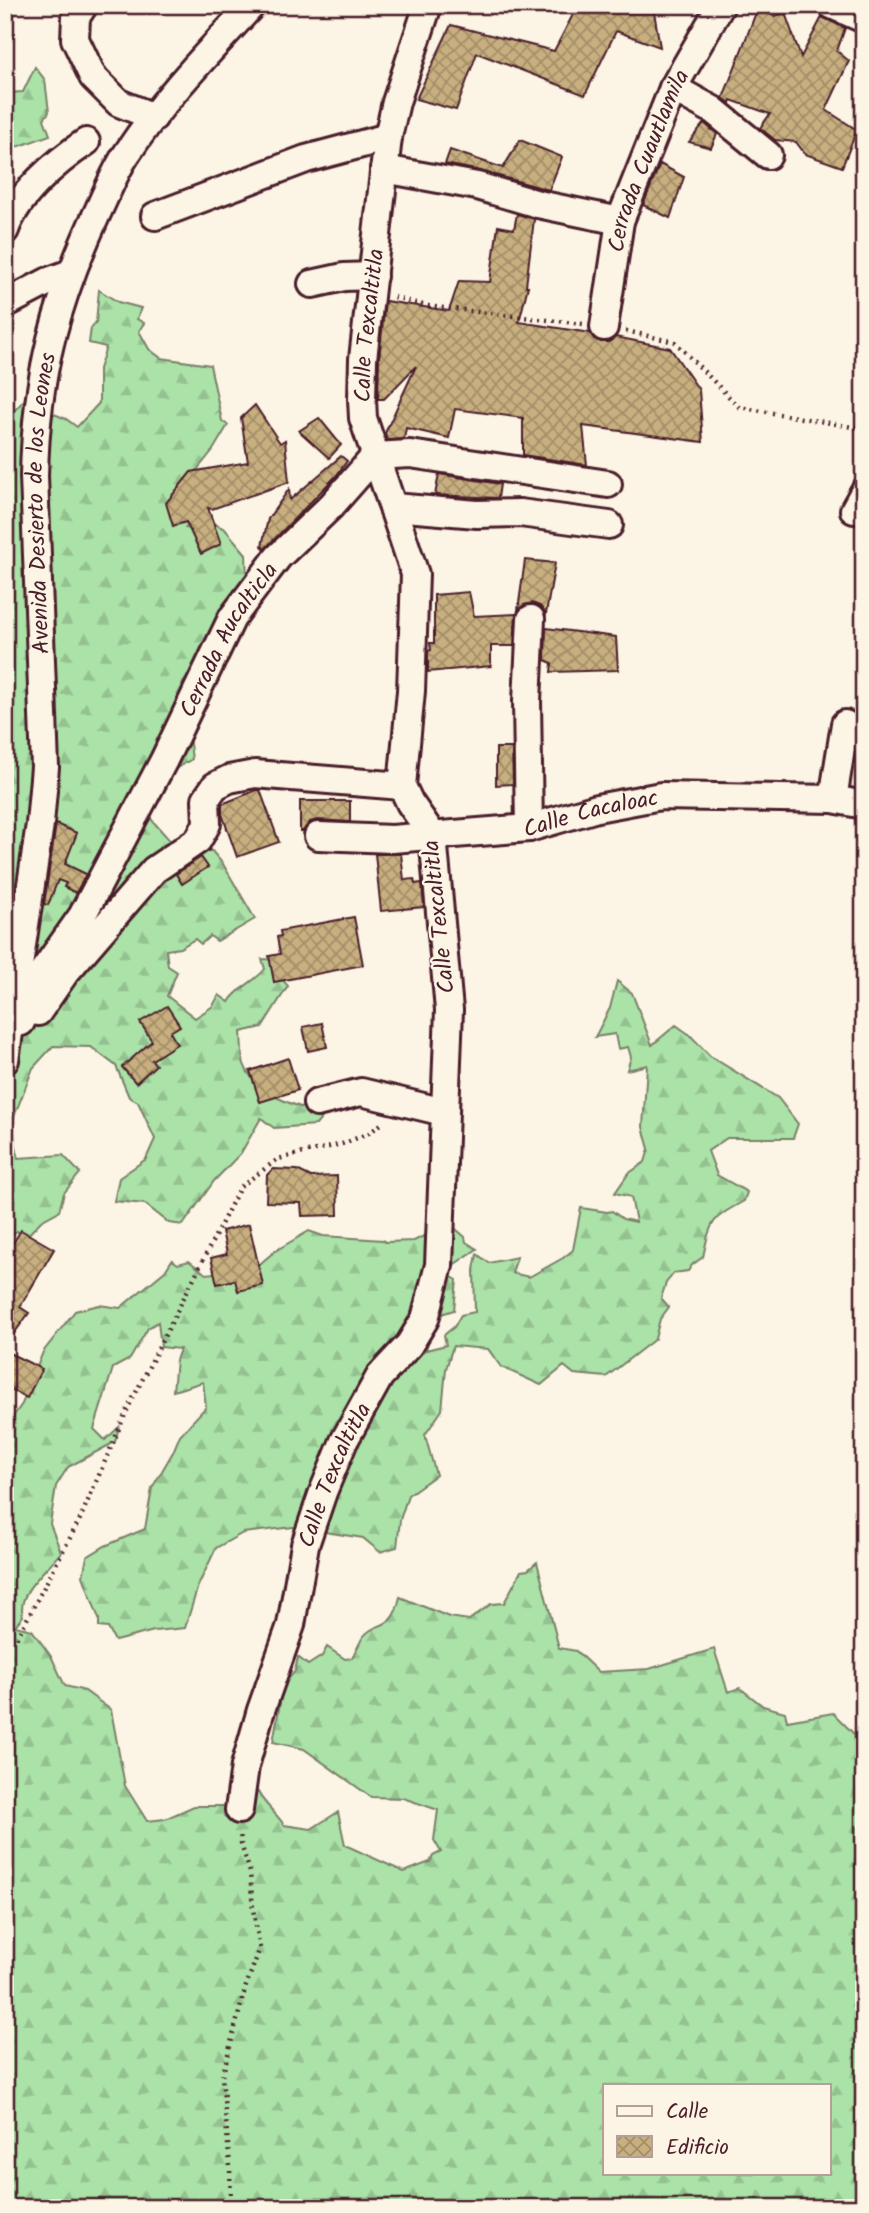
<svg xmlns="http://www.w3.org/2000/svg" width="869" height="2213" font-family="Kalam,sans-serif">
  <defs>
    <pattern id="forest-firs" width="22" height="20" patternUnits="userSpaceOnUse" patternTransform="scale(1.75)"><rect width="22" height="20" fill="#aae2a7"/><path d="M5 1l3.5 6h-7zM16 11l3.5 6h-7z" fill="#94c190"/></pattern>
    <pattern id="building-cross-hatch" width="8" height="8" patternUnits="userSpaceOnUse" patternTransform="scale(1.75)"><rect width="8" height="8" fill="#c7af7f"/><path d="M0 0l8 8M0 8l8-8" fill="none" stroke="#a48e68"/></pattern>
  </defs>
  <rect width="100%" height="100%" fill="#fcf5e5"/>
  <filter id="ink" filterUnits="userSpaceOnUse"><feTurbulence type="fractalNoise" baseFrequency=".0143" numOctaves="2"/><feDisplacementMap in="SourceGraphic" scale="14" xChannelSelector="R" yChannelSelector="G"/><feConvolveMatrix kernelMatrix="1 2 1 2 8 2 1 2 1" color-interpolation-filters="sRGB"/></filter>
  <g filter="url(#ink)">
    <g fill="url(#forest-firs)" stroke="#7a8069" stroke-width="2" fill-rule="evenodd">
      <path d="M35,67L45,80L49,112L44,119L50,135L20,146L5,147V93L23,92Z"/>
      <path d="M99,290L118,302L141,308L137,319L144,323L139,331L149,349L161,358L210,365L222,421L228,425L213,450L177,495L193,517L185,528L192,529L213,523L225,529L246,554L248,612L200,662L182,684L192,759L160,778L144,811L179,851H212L223,864L255,919L217,941L210,936L201,944L195,939L180,948L166,950L168,966L177,972L167,996L195,1018L213,1006L219,995L229,1002C237,988 255,982 265,969L262,959L280,960L276,972L288,986L262,1027L241,1032C242,1042 241,1055 244,1064C255,1095 297,1107 325,1114L316,1125L274,1128L261,1118L241,1153L214,1181L183,1225L169,1223L145,1204L114,1201L119,1178L146,1159L155,1139L138,1102L129,1097L116,1066L91,1047L53,1046L33,1068L12,1122L18,1158L63,1155L80,1173L64,1193L59,1211L41,1221L25,1238L17,1231L5,1238V410L11,414L28,396L47,411L66,419L77,427L99,403V369L106,347L89,343L91,328L96,322Z"/>
      <path d="M617,981L632,993L652,1045L676,1025L690,1035L710,1056L778,1098L798,1124L793,1138H727L708,1151L717,1175L747,1192L744,1201C710,1220 711,1220 703,1257L692,1265L688,1271L674,1273L666,1283L661,1298L669,1307L660,1319L655,1339L606,1377L574,1374L564,1366L541,1385L501,1367L488,1349L453,1346L446,1369L442,1410L425,1435L436,1475L408,1495L400,1520L397,1547L380,1552L363,1538L293,1527L243,1533L216,1548L198,1586L185,1628L154,1631L115,1641L108,1628L99,1627V1619L83,1576L87,1557L105,1546L145,1529L152,1488L173,1452L180,1435L206,1407L203,1382L173,1391L176,1360L180,1349L161,1347L158,1322L148,1328L130,1359L113,1368L94,1429L105,1440L119,1427L115,1442L68,1467L56,1486L50,1524L61,1552C48,1569 16,1592 23,1616L15,1626L32,1630L52,1658L65,1686L85,1691L111,1710L125,1786L147,1821L165,1819L194,1806H226L258,1792C264,1804 276,1813 284,1825L311,1829L338,1812L345,1845L404,1872L430,1862L433,1856L441,1852L434,1840L438,1810L403,1798L371,1797L304,1749L273,1742L283,1686L295,1671L298,1657L308,1665L322,1656L327,1647L345,1659L352,1658C356,1652 359,1643 363,1637C377,1619 392,1634 400,1597L449,1617L469,1620L491,1604L504,1603L521,1571L528,1570L537,1562L559,1648L576,1651L598,1672L649,1669L714,1649L728,1692L740,1688L763,1706L785,1712L787,1721L833,1713L864,1744V2208H5V1432L7,1425L22,1404L43,1352L75,1311L99,1305L120,1308L165,1271L172,1260L178,1264L189,1261L206,1274L255,1268L275,1251L309,1231L323,1236L383,1240L385,1242L414,1241L449,1223L465,1237L466,1242L477,1249L443,1272L457,1280L454,1310L435,1316L426,1350L446,1345L444,1335L454,1327L461,1315L475,1312L474,1270L477,1254L489,1263L517,1257L512,1273L529,1277L563,1258L573,1250L581,1208L607,1212L612,1211L623,1219L636,1222L631,1197L615,1193L628,1174L645,1162L649,1149L643,1127L647,1065L627,1070L631,1057L628,1047L618,1049L615,1034L595,1037L610,1008ZM605,2085H829V2173H605Z"/>
    </g>
    <g fill="url(#building-cross-hatch)" stroke="#4a1f2b" stroke-width="2">
      <path d="M578,5H641L654,12L660,47L616,31L585,95L477,53L456,110L416,99L451,25L554,51Z"/>
      <path d="M757,10L775,16L785,13L801,57L822,17L845,28L837,51L849,61L826,110L857,130L842,167L805,154L796,142L775,140L760,128L770,114L731,100L730,103L723,98Z"/>
      <path d="M704,123L717,134L711,148L689,142Z"/>
      <path d="M520,140L562,157L549,190L481,171L445,164L450,150L503,168Z"/>
      <path d="M660,164L684,177L670,218L643,205Z"/>
      <path d="M517,214L534,219L526,286H528L519,322L590,333L594,339L601,342H609L616,337L670,348L699,390L703,442L583,426L587,465L523,455V418L455,409L449,438L406,428L404,439L387,440L385,433L416,366L384,399H378L379,360L385,301L449,311L459,281L490,282L498,226L514,229Z"/>
      <path d="M255,405L280,443L285,440L289,482L212,509L208,508L221,544L201,554L186,522L173,526L166,503L191,472L248,462L241,418Z"/>
      <path d="M319,418L341,445L329,458L299,431Z"/>
      <path d="M341,456L347,461L336,476L265,549L262,546L268,519L289,489L290,500Z"/>
      <path d="M439,474L500,484L498,498L435,495Z"/>
      <path d="M525,560L555,563L546,614L540,606L532,603L524,605L518,610Z"/>
      <path d="M469,592L474,616L516,614L514,646H491V666L428,672V651L431,650L430,643H434V595Z"/>
      <path d="M546,628L616,637L618,670L551,672L552,663L545,660Z"/>
      <path d="M496,748H512L513,784L496,785Z"/>
      <path d="M257,790H260L279,842L237,857L222,814V804Z"/>
      <path d="M300,801H350V822L318,820L310,822L303,831H300Z"/>
      <path d="M56,824L77,833L65,864L86,874L76,893L64,887L66,883L58,880L48,905L44,904Z"/>
      <path d="M375,854H401L404,880L414,879L415,884L422,883L424,907L381,911Z"/>
      <path d="M201,857L208,867L182,884L176,874Z"/>
      <path d="M354,917L363,965L274,982L269,956L280,954L277,937L281,936L280,931Z"/>
      <path d="M167,1006L180,1026L170,1032L177,1044L152,1060L156,1065L136,1083L122,1067L152,1041L140,1022Z"/>
      <path d="M322,1023L327,1047L308,1051L303,1027Z"/>
      <path d="M288,1058L298,1090L260,1102L250,1071Z"/>
      <path d="M273,1169L297,1170L311,1177L337,1176L338,1215L302,1216L301,1203L266,1202L267,1175Z"/>
      <path d="M249,1224L263,1285L238,1291L235,1280L217,1284L211,1258L227,1254L222,1231Z"/>
      <path d="M21,1230L54,1249L20,1307L29,1313L5,1346V1256Z"/>
      <path d="M5,1351L42,1369L27,1398L5,1387Z"/>
    </g>
    <g fill="none" stroke-linecap="round" stroke-linejoin="round">
      <defs>
        <g id="minor">
          <path d="M84,5L76,17L75,39L93,77L119,103L154,117"/>
          <path d="M832,5L864,19"/>
          <path d="M673,88L713,110L768,155"/>
          <path d="M384,169L477,186L538,204L620,221"/>
          <path d="M155,216L306,159L388,137"/>
          <path d="M5,230C17,195 56,162 86,142"/>
          <path d="M312,284L344,277L373,276"/>
          <path d="M5,304L49,281L71,273"/>
          <path id="s1" d="M604,327L620,221L673,88L721,5"/>
          <path d="M393,507L477,514L520,513L609,525"/>
          <path d="M854,510L864,492"/>
          <path d="M833,799L845,724"/>
          <path d="M529,828L527,701L531,619"/>
          <path id="s2" d="M318,836L392,839L529,828L597,808L661,796L833,799L864,805"/>
          <path d="M38,1012L65,973L154,870L198,840L207,824L206,799L215,786L229,779L255,774L402,786"/>
          <path id="s3" d="M21,1022L44,970L82,916L164,760L232,618L278,557L331,506L375,456L410,454L608,484"/>
          <path id="s4" d="M5,1060L40,824L45,767L34,476C36,374 56,301 99,209C108,190 116,169 128,152C163,99 209,52 252,5"/>
          <path d="M317,1103L361,1092L444,1112"/>
          <path id="s5" d="M239,1810L245,1766L261,1710L291,1625L305,1545L323,1492L344,1441L380,1376L409,1345L425,1319L439,1265L449,1010L433,836L410,803L402,786L411,691L415,574L363,418L362,399L363,359L388,137L396,102L428,5"/>
        </g>
      </defs>
      <use href="#minor" stroke="#4a1f2b" stroke-width="32"/>
      <g stroke="#4a1f2b" stroke-width="4.5" stroke-dasharray="2 5" stroke-linecap="butt">
        <path d="M394,297L427,306L583,324"/>
        <path d="M626,331L675,342L739,407L864,429"/>
        <path d="M17,1638L80,1519L128,1408L240,1187L278,1159L342,1144L369,1133L384,1122"/>
        <path d="M231,2208L230,2167L222,2077L246,1986L260,1948L253,1909L250,1872L241,1844L240,1832"/>
      </g>
      <use href="#minor" stroke="#fcf5e5" stroke-width="26"/>
    </g>
  </g>
  <g text-anchor="middle" stroke-width="5" stroke-linejoin="round" paint-order="stroke">
    <g font-size="23" fill="#4a1f2b" stroke="#fcf5e5">
      <text dy="8" stroke="none"><textPath href="#s1" startOffset="173">Cerrada Cuautlamila</textPath></text>
      <text dy="8" stroke="none"><textPath href="#s5" startOffset="1547">Calle Texcaltitla</textPath></text>
      <text dy="8" stroke="none"><textPath href="#s4" startOffset="560">Avenida Desierto de los Leones</textPath></text>
      <text dy="8" stroke="none"><textPath href="#s3" startOffset="436">Cerrada Aucalticla</textPath></text>
      <text dy="8" stroke="none"><textPath href="#s2" startOffset="275">Calle Cacaloac</textPath></text>
      <text transform="translate(438 917) rotate(-96)" y="8">Calle Texcaltitla</text>
      <text dy="8" stroke="none"><textPath href="#s5" startOffset="350">Calle Texcaltitla</textPath></text>
    </g>
  </g>
  <rect width="869" height="2213" fill="none" stroke="#fcf5e5" stroke-width="28"/>
  <rect x="14" y="14" width="841" height="2185" fill="none" stroke="#4a1f2b" stroke-width="2.5" filter="url(#ink)"/>
  <rect x="603" y="2084" width="228" height="91" fill="#fcf5e5" stroke="#b59f9b" stroke-width="2"/>
  <rect x="617" y="2106" width="35" height="10" fill="#fcf5e5" stroke="#b59f9b" stroke-width="2"/>
  <text x="666" y="2118" font-size="21" fill="#4a1f2b">Calle</text>
  <rect x="617" y="2136" width="35" height="21" fill="url(#building-cross-hatch)" stroke="#b59f9b" stroke-width="2"/>
  <text x="666" y="2154" font-size="21" fill="#4a1f2b">Edificio</text>
</svg>
